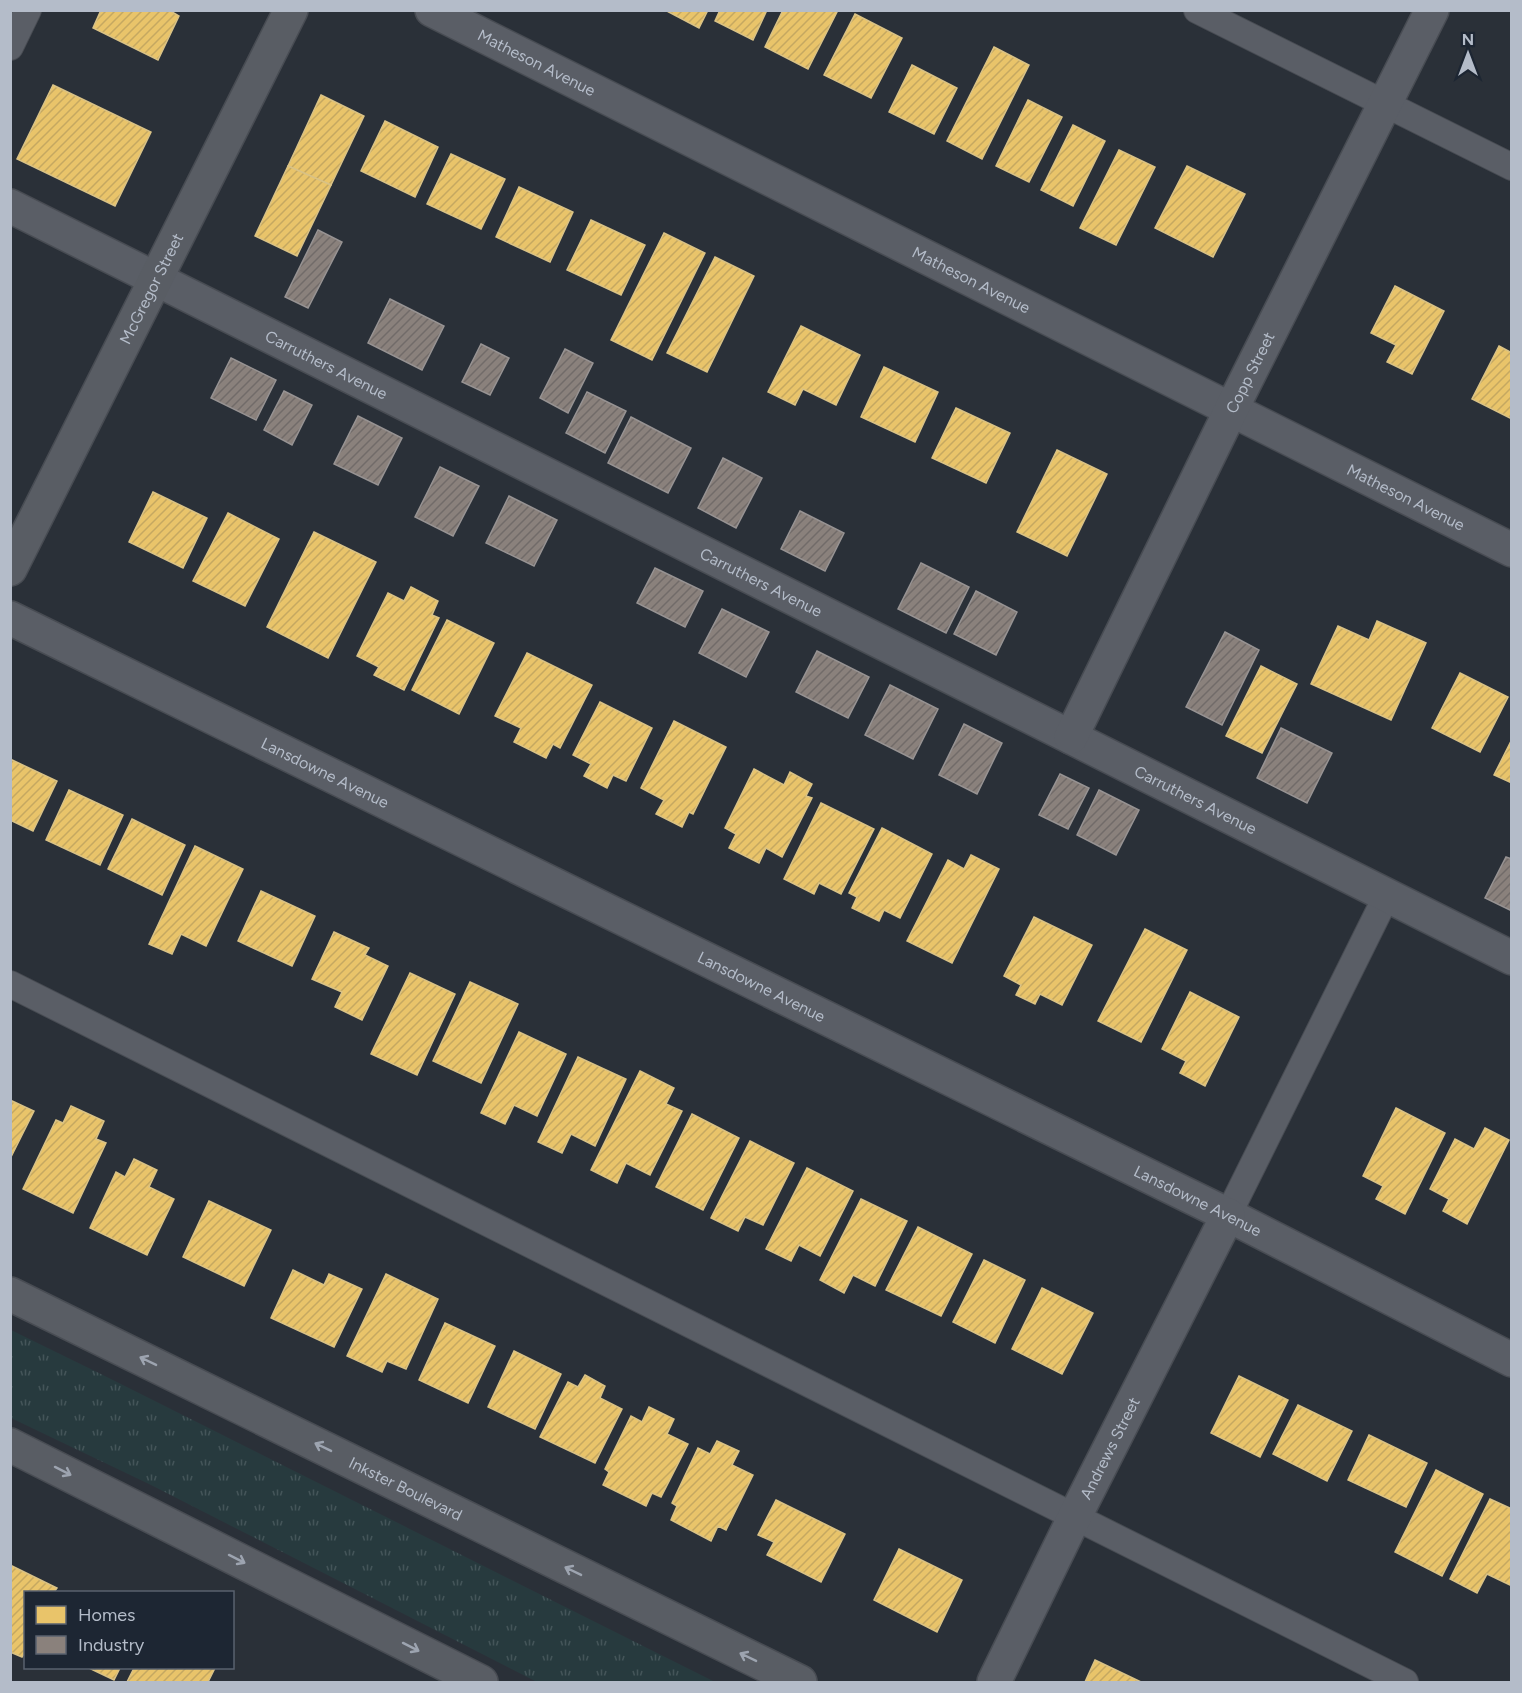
<svg xmlns="http://www.w3.org/2000/svg" width="1522" height="1693" font-family="Figtree,sans-serif">
  <defs>
    <pattern id="grass-tufts" width="24" height="20" patternUnits="userSpaceOnUse" patternTransform="scale(1.5)"><rect width="24" height="20" fill="#273a3e"/><path d="M3 7l-1-3M5 7V3M7 7l1-3M15 17l-1-3M17 17v-4M19 17l1-3" fill="none" stroke="#445559"/></pattern>
    <pattern id="homes-hatch" width="6" height="6" patternUnits="userSpaceOnUse" patternTransform="scale(1.5)"><rect width="6" height="6" fill="#e9c46a"/><path d="M-1 1l2-2M0 6l6-6M5 7l2-2" fill="none" stroke="#c5a861"/></pattern>
    <pattern id="industry-hatch" width="6" height="6" patternUnits="userSpaceOnUse" patternTransform="scale(1.5)"><rect width="6" height="6" fill="#8a817c"/><path d="M-1 1l2-2M0 6l6-6M5 7l2-2" fill="none" stroke="#716b69"/></pattern>
  </defs>
  <rect width="100%" height="100%" fill="#2a3038"/>
  <path fill="url(#grass-tufts)" d="M11,1330L105,1376L715,1682H537L151,1485L11,1418Z"/>
  <g fill="url(#homes-hatch)" stroke="#d9c286" stroke-width="1.5">
    <path d="M101,10H169L179,16L158,60L93,28Z"/>
    <path d="M665,10H708L699,28Z"/>
    <path d="M720,10H767L753,40L715,21Z"/>
    <path d="M783,10H838L808,69L765,47Z"/>
    <path d="M855,14L902,38L871,98L824,75Z"/>
    <path d="M994,47L1029,65L982,159L947,141Z"/>
    <path d="M912,65L957,88L934,134L889,112Z"/>
    <path d="M53,85L151,132L115,206L17,159Z"/>
    <path d="M321,95L364,116L331,185L288,166Z"/>
    <path d="M1028,100L1062,117L1029,182L996,166Z"/>
    <path d="M385,121L438,147L415,197L361,171Z"/>
    <path d="M1073,125L1105,141L1073,206L1041,190Z"/>
    <path d="M1119,150L1155,167L1116,245L1080,228Z"/>
    <path d="M451,154L505,179L481,229L427,204Z"/>
    <path d="M288,166L331,185L297,256L255,236Z"/>
    <path d="M1187,166L1245,194L1213,257L1155,228Z"/>
    <path d="M519,187L573,212L550,262L496,237Z"/>
    <path d="M591,220L645,245L621,295L567,270Z"/>
    <path d="M664,233L705,253L652,360L611,340Z"/>
    <path d="M715,257L754,276L707,372L667,353Z"/>
    <path d="M1395,286L1444,311L1412,374L1387,362L1396,345L1371,333Z"/>
    <path d="M801,326L860,355L836,405L803,389L795,405L768,392Z"/>
    <path d="M1499,346L1512,353V419L1472,399Z"/>
    <path d="M884,367L938,392L915,442L861,417Z"/>
    <path d="M956,408L1010,433L986,483L932,458Z"/>
    <path d="M1057,450L1107,474L1067,556L1017,532Z"/>
    <path d="M153,492L207,518L183,568L129,542Z"/>
    <path d="M228,513L279,539L245,606L193,581Z"/>
    <path d="M314,532L376,562L328,658L267,627Z"/>
    <path d="M411,587L438,601L432,615L439,618L404,690L374,675L379,667L357,656L388,593L404,601Z"/>
    <path d="M447,620L494,643L459,714L412,690Z"/>
    <path d="M1377,621L1426,643L1391,720L1311,684L1338,626L1369,640Z"/>
    <path d="M527,653L592,685L560,748L553,744L546,758L514,742L521,728L495,716Z"/>
    <path d="M1261,666L1297,684L1262,753L1226,736Z"/>
    <path d="M1460,673L1508,697L1480,752L1432,728Z"/>
    <path d="M600,702L652,728L626,781L613,775L607,788L584,776L591,764L573,755Z"/>
    <path d="M674,721L726,747L693,814L689,812L682,827L656,814L664,800L641,788Z"/>
    <path d="M1512,739V783L1494,775Z"/>
    <path d="M10,759L57,781L33,831L10,820Z"/>
    <path d="M754,769L784,785L790,772L812,784L806,796L812,798L782,857L766,848L759,863L729,848L736,834L725,828Z"/>
    <path d="M69,790L123,815L100,865L46,840Z"/>
    <path d="M821,803L874,829L841,894L819,883L814,894L784,879Z"/>
    <path d="M132,819L185,845L162,895L108,869Z"/>
    <path d="M882,828L932,854L900,918L884,910L879,921L852,908L857,897L849,893Z"/>
    <path d="M195,846L243,869L206,946L181,934L172,954L149,944Z"/>
    <path d="M971,855L999,869L952,963L907,941L948,860L964,869Z"/>
    <path d="M261,891L315,916L292,966L238,941Z"/>
    <path d="M1034,917L1092,945L1062,1005L1040,994L1035,1004L1016,995L1021,985L1004,976Z"/>
    <path d="M1145,929L1187,950L1141,1042L1098,1021Z"/>
    <path d="M334,932L369,948L365,955L388,966L362,1020L335,1007L342,992L312,979Z"/>
    <path d="M410,973L455,994L417,1075L371,1054Z"/>
    <path d="M470,982L518,1004L481,1083L433,1061Z"/>
    <path d="M1190,992L1239,1017L1205,1086L1180,1073L1186,1061L1162,1049Z"/>
    <path d="M519,1032L566,1054L537,1116L514,1105L505,1124L481,1113Z"/>
    <path d="M578,1057L626,1079L595,1146L571,1134L562,1153L538,1142Z"/>
    <path d="M640,1071L674,1088L666,1104L682,1111L650,1175L626,1163L617,1183L591,1170Z"/>
    <path d="M10,1100L34,1111L10,1159Z"/>
    <path d="M71,1106L104,1121L96,1139L106,1143L73,1213L23,1189L56,1120L63,1123Z"/>
    <path d="M1396,1108L1445,1133L1405,1214L1376,1199L1383,1186L1363,1176Z"/>
    <path d="M692,1114L739,1138L703,1210L656,1187Z"/>
    <path d="M1485,1128L1509,1140L1467,1224L1443,1211L1449,1199L1430,1189L1455,1139L1474,1149Z"/>
    <path d="M750,1141L794,1163L763,1225L745,1217L738,1231L711,1218Z"/>
    <path d="M134,1159L157,1170L149,1187L174,1199L147,1255L90,1228L116,1172L125,1177Z"/>
    <path d="M807,1168L853,1191L820,1256L799,1245L791,1261L766,1249Z"/>
    <path d="M861,1199L907,1221L875,1286L853,1275L844,1293L820,1280Z"/>
    <path d="M209,1201L271,1230L244,1286L183,1257Z"/>
    <path d="M918,1227L972,1254L941,1316L886,1290Z"/>
    <path d="M984,1260L1025,1280L995,1343L953,1322Z"/>
    <path d="M293,1270L324,1285L329,1274L362,1289L334,1347L271,1318Z"/>
    <path d="M386,1274L438,1299L406,1369L387,1361L382,1372L347,1356Z"/>
    <path d="M1042,1288L1093,1313L1062,1374L1012,1349Z"/>
    <path d="M445,1323L495,1346L468,1403L419,1380Z"/>
    <path d="M514,1351L561,1374L535,1429L488,1407Z"/>
    <path d="M585,1375L605,1386L600,1398L622,1409L595,1463L540,1437L568,1382L578,1387Z"/>
    <path d="M1239,1376L1288,1400L1260,1457L1211,1433Z"/>
    <path d="M1298,1405L1352,1431L1327,1481L1273,1454Z"/>
    <path d="M649,1407L674,1419L667,1434L688,1444L661,1497L652,1493L646,1506L603,1485L609,1472L605,1469L631,1416L642,1422Z"/>
    <path d="M1369,1435L1427,1463L1406,1507L1348,1480Z"/>
    <path d="M717,1441L739,1451L732,1465L753,1475L726,1530L718,1526L711,1541L671,1520L677,1506L672,1503L698,1448L710,1454Z"/>
    <path d="M1436,1470L1483,1494L1442,1576L1395,1552Z"/>
    <path d="M1490,1499L1512,1509V1582L1510,1585L1487,1574L1477,1593L1450,1579Z"/>
    <path d="M776,1500L845,1534L821,1582L767,1555L774,1542L758,1535Z"/>
    <path d="M899,1549L962,1580L937,1632L874,1600Z"/>
    <path d="M10,1565L57,1588L54,1592H26V1651L22,1657L10,1652Z"/>
    <path d="M1095,1660L1141,1682H1085Z"/>
    <path d="M89,1668H120L114,1680Z"/>
    <path d="M134,1668H215L208,1682H127Z"/>
  </g>
  <g fill="url(#industry-hatch)" stroke="#979393" stroke-width="1.5">
    <path d="M318,230L342,242L308,308L285,297Z"/>
    <path d="M390,299L444,326L422,370L368,343Z"/>
    <path d="M481,344L509,358L490,395L462,382Z"/>
    <path d="M565,349L593,363L568,413L540,398Z"/>
    <path d="M231,358L276,380L256,420L211,398Z"/>
    <path d="M284,391L312,405L292,445L264,430Z"/>
    <path d="M587,392L626,411L605,453L566,433Z"/>
    <path d="M358,416L402,438L378,485L334,464Z"/>
    <path d="M631,417L691,448L668,493L608,463Z"/>
    <path d="M723,458L762,478L736,528L698,508Z"/>
    <path d="M440,467L479,486L453,536L415,517Z"/>
    <path d="M509,496L557,520L534,566L486,543Z"/>
    <path d="M800,511L844,533L825,571L781,549Z"/>
    <path d="M921,563L969,587L946,633L898,609Z"/>
    <path d="M655,568L703,591L685,627L637,603Z"/>
    <path d="M976,591L1017,612L996,655L954,634Z"/>
    <path d="M722,609L769,632L746,677L699,653Z"/>
    <path d="M1225,632L1259,650L1222,725L1186,707Z"/>
    <path d="M817,651L869,677L848,718L796,692Z"/>
    <path d="M890,685L938,709L913,759L865,735Z"/>
    <path d="M964,724L1002,743L977,794L939,775Z"/>
    <path d="M1281,728L1332,753L1307,803L1257,778Z"/>
    <path d="M1060,774L1089,788L1068,829L1039,815Z"/>
    <path d="M1099,790L1139,810L1116,855L1077,835Z"/>
    <path d="M1506,857L1512,859V911L1485,898Z"/>
  </g>
  <g fill="none" stroke-linecap="round" stroke-linejoin="round">
    <defs>
      <g id="lane">
        <path d="M1197,10L1512,167"/>
        <path d="M10,47L28,10"/>
        <path d="M10,984L1405,1682"/>
        <path d="M1228,1215L1387,895"/>
      </g>
      <g id="street">
        <path id="s1" d="M432,10L1512,550"/>
        <path id="s2" d="M10,206L1512,958"/>
        <path id="s3" d="M10,618L1228,1215L1512,1360"/>
        <path id="s4" d="M1071,737L1231,410L1432,10"/>
        <path id="s5" d="M994,1682L1074,1518L1228,1215"/>
      </g>
      <g id="secondary">
        <path id="s6" d="M10,569L291,10"/>
        <path id="s7" d="M10,1294L800,1682"/>
        <path d="M10,1445L481,1682"/>
      </g>
    </defs>
    <use href="#lane" stroke="#484c53" stroke-width="28"/>
    <use href="#street" stroke="#484c53" stroke-width="36"/>
    <use href="#secondary" stroke="#484c53" stroke-width="36"/>
    <use href="#lane" stroke="#5a5e66" stroke-width="26"/>
    <use href="#street" stroke="#5a5e66" stroke-width="33"/>
    <use href="#secondary" stroke="#595d64" stroke-width="33"/>
  </g>
  <defs><path id="oneway-shaft" d="M-6 0H5M1.5-3L5.5 0L1.5 3" fill="none" stroke-width="1.6" stroke-linecap="round" stroke-linejoin="round" transform="scale(1.5)"/></defs>
  <g stroke="#9da4b0">
    <use href="#oneway-shaft" transform="translate(148 1361) rotate(-154)"/>
    <use href="#oneway-shaft" transform="translate(323 1447) rotate(-154)"/>
    <use href="#oneway-shaft" transform="translate(63 1471) rotate(27)"/>
    <use href="#oneway-shaft" transform="translate(237 1559) rotate(27)"/>
    <use href="#oneway-shaft" transform="translate(573 1571) rotate(-154)"/>
    <use href="#oneway-shaft" transform="translate(411 1647) rotate(27)"/>
    <use href="#oneway-shaft" transform="translate(748 1657) rotate(-154)"/>
  </g>
  <g text-anchor="middle" stroke-width="6" stroke-linejoin="round" paint-order="stroke">
    <g font-size="16" fill="#b4bcc9" stroke="#1d2633">
      <text dy="6" stroke="none"><textPath href="#s1" startOffset="117">Matheson Avenue</textPath></text>
      <text dy="6" stroke="none"><textPath href="#s1" startOffset="603">Matheson Avenue</textPath></text>
      <text dy="6" stroke="none"><textPath href="#s6" startOffset="314">McGregor Street</textPath></text>
      <text dy="6" stroke="none"><textPath href="#s2" startOffset="354">Carruthers Avenue</textPath></text>
      <text dy="6" stroke="none"><textPath href="#s4" startOffset="406">Copp Street</textPath></text>
      <text dy="6" stroke="none"><textPath href="#s1" startOffset="1089">Matheson Avenue</textPath></text>
      <text dy="6" stroke="none"><textPath href="#s2" startOffset="840">Carruthers Avenue</textPath></text>
      <text dy="6" stroke="none"><textPath href="#s3" startOffset="351">Lansdowne Avenue</textPath></text>
      <text dy="6" stroke="none"><textPath href="#s2" startOffset="1326">Carruthers Avenue</textPath></text>
      <text dy="6" stroke="none"><textPath href="#s3" startOffset="837">Lansdowne Avenue</textPath></text>
      <text dy="6" stroke="none"><textPath href="#s3" startOffset="1323">Lansdowne Avenue</textPath></text>
      <text dy="6" stroke="none"><textPath href="#s5" startOffset="261">Andrews Street</textPath></text>
      <text dy="6" stroke="none"><textPath href="#s7" startOffset="441">Inkster Boulevard</textPath></text>
    </g>
  </g>
  <rect width="1522" height="1693" fill="none" stroke="#b4bcc9" stroke-width="24"/>
  <rect x="24" y="1591" width="210" height="78" fill="#1d2633" stroke="#59626f" stroke-width="1.5"/>
  <rect x="36" y="1606" width="30" height="18" fill="#e9c46a" stroke="#59626f" stroke-width="1.5"/>
  <text x="78" y="1621" font-size="18" fill="#b4bcc9">Homes</text>
  <rect x="36" y="1636" width="30" height="18" fill="#8a817c" stroke="#59626f" stroke-width="1.5"/>
  <text x="78" y="1651" font-size="18" fill="#b4bcc9">Industry</text>
  <g transform="translate(1468 54)" stroke="#1d2633" stroke-width="4.5" paint-order="stroke">
  <path d="M0-4.5L10 22L0 15L-10 22Z" fill="#b4bcc9"/>
  <text y="-9" font-size="16" font-weight="bold" text-anchor="middle" fill="#b4bcc9">N</text>
  </g>
</svg>
